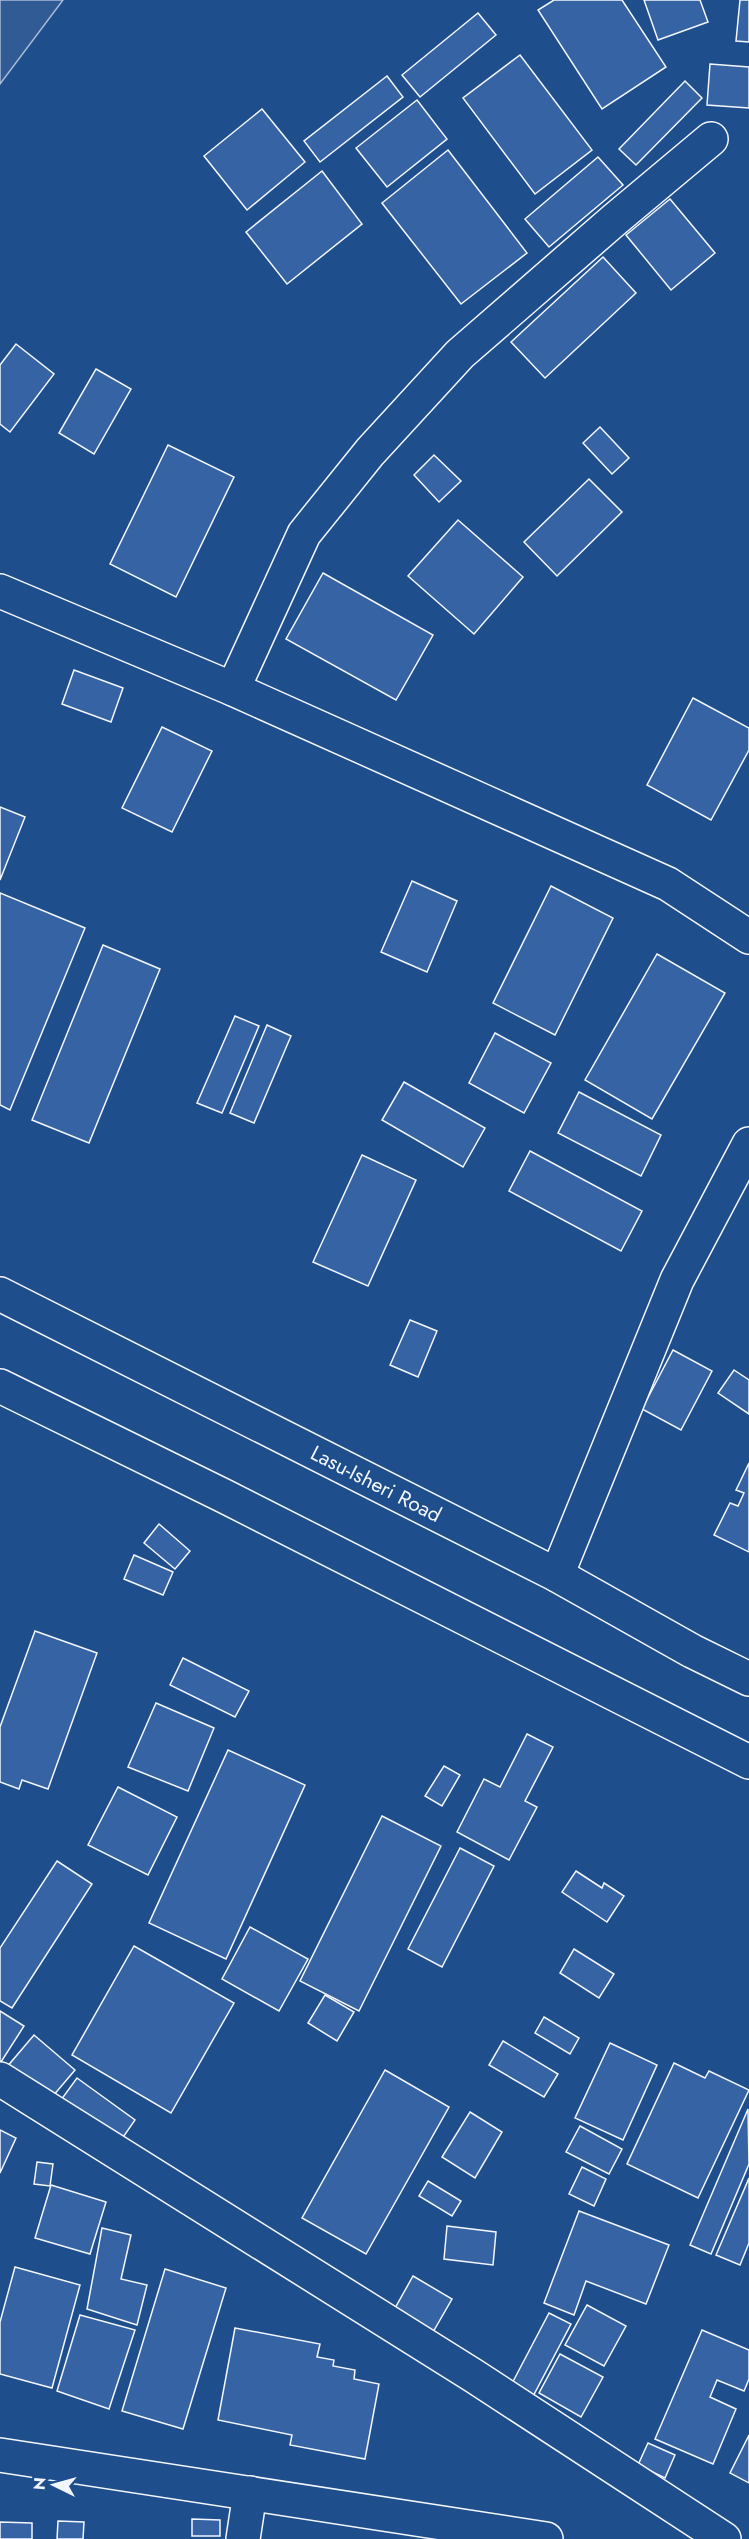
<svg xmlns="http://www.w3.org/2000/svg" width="749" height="2539" font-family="Jost,sans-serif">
  <rect width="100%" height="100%" fill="#1f4e8c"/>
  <path fill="#305b95" stroke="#a8bbd7" stroke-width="1.5" d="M0,0H63L0,84Z"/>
  <g fill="#3563a3" stroke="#f2f6ff" stroke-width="1.5">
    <path d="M554,0H622L666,67L602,109L538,10Z"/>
    <path d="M644,0H700L708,22L658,40Z"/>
    <path d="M740,0H749V42L736,41Z"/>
    <path d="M478,13L496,35L420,97L402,75Z"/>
    <path d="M520,55L592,150L535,194L463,98Z"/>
    <path d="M710,64L749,67V108L707,105Z"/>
    <path d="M387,76L403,97L320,162L304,141Z"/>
    <path d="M685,81L702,98L636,165L619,149Z"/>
    <path d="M417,100L447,139L387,187L356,148Z"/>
    <path d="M262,109L305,162L247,210L204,156Z"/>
    <path d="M448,150L527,253L461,304L382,203Z"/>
    <path d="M598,157L623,185L549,247L525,219Z"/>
    <path d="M322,171L362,224L287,284L246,232Z"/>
    <path d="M670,199L715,253L671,290L626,235Z"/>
    <path d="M603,257L636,293L545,378L511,342Z"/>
    <path d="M16,344L54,374L10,432L0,424V365Z"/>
    <path d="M96,369L131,389L94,454L59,433Z"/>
    <path d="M600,427L629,458L612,474L583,443Z"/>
    <path d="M168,445L234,477L176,597L110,564Z"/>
    <path d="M434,455L461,481L439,502L414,475Z"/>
    <path d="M589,479L622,512L557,576L524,542Z"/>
    <path d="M458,520L523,577L474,634L408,576Z"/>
    <path d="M323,573L433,635L396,700L286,639Z"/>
    <path d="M74,670L123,688L111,722L62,704Z"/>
    <path d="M693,698L749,728V750L711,820L647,785Z"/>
    <path d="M162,727L212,751L172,832L122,808Z"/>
    <path d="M0,807L25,817L0,880Z"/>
    <path d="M412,881L457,901L427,972L381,952Z"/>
    <path d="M551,886L613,918L555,1035L493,1003Z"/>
    <path d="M0,893L85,928L10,1110L0,1105Z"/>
    <path d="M103,945L160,969L89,1143L32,1120Z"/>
    <path d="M657,954L725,993L652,1119L585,1080Z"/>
    <path d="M235,1016L259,1026L222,1113L197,1103Z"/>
    <path d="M267,1025L291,1036L254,1123L230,1113Z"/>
    <path d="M495,1033L551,1063L524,1113L469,1083Z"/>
    <path d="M404,1082L485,1128L463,1167L382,1120Z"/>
    <path d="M579,1092L661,1135L641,1176L558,1133Z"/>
    <path d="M530,1151L642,1211L621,1251L509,1191Z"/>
    <path d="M362,1155L416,1180L368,1286L313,1262Z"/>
    <path d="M410,1320L437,1331L418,1377L390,1365Z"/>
    <path d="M673,1350L712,1371L681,1430L642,1409Z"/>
    <path d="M734,1370L749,1380V1414L718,1393Z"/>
    <path d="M749,1463V1552L714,1535L730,1503L738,1506L744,1493L736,1490Z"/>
    <path d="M159,1524L190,1551L175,1569L144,1543Z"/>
    <path d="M134,1555L173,1572L163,1595L124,1579Z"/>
    <path d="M35,1631L97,1653L48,1789L22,1780L19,1789L0,1782V1727Z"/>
    <path d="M183,1658L249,1691L235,1717L170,1685Z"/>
    <path d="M156,1703L214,1728L188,1791L128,1767Z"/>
    <path d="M527,1734L553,1747L525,1801L537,1807L509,1860L457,1832L484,1779L500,1787Z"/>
    <path d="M228,1750L305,1785L226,1959L149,1923Z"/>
    <path d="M444,1766L460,1775L442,1806L425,1796Z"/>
    <path d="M118,1787L177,1817L148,1875L88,1845Z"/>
    <path d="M382,1816L441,1846L359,2011L300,1981Z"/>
    <path d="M460,1848L494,1866L442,1967L408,1949Z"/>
    <path d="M57,1861L92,1884L12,2008L0,2001V1948Z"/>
    <path d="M576,1871L602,1888L604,1883L624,1896L607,1922L562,1892Z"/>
    <path d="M250,1927L308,1959L279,2011L222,1979Z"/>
    <path d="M134,1946L234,2003L171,2113L72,2055Z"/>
    <path d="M574,1949L614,1974L599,1998L560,1973Z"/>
    <path d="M325,1995L354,2012L337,2041L308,2023Z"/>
    <path d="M0,2011L24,2026L1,2062H0Z"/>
    <path d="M544,2017L579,2038L570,2054L535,2033Z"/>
    <path d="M34,2035L75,2070L47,2103L6,2068Z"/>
    <path d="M503,2041L558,2074L544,2097L489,2065Z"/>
    <path d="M610,2043L657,2065L623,2140L575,2118Z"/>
    <path d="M674,2063L705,2078L709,2071L749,2090L698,2198L627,2164Z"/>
    <path d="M385,2070L449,2107L366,2254L302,2218Z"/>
    <path d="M77,2078L135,2120L117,2146L58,2104Z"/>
    <path d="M748,2109L749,2164L711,2254L690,2245Z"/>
    <path d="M470,2112L502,2132L475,2178L442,2157Z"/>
    <path d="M580,2126L622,2149L609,2174L566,2152Z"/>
    <path d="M0,2130L16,2138L0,2173Z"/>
    <path d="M37,2162L53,2164L50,2186L34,2184Z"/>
    <path d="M582,2167L606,2179L594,2206L569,2194Z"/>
    <path d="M749,2178V2243L740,2265L716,2255Z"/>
    <path d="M428,2181L461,2201L452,2216L419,2196Z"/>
    <path d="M51,2185L106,2202L90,2254L35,2238Z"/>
    <path d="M579,2211L669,2245L646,2304L586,2281L574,2315L544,2303Z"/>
    <path d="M447,2226L496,2232L493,2265L444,2259Z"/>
    <path d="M102,2228L131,2235L121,2279L147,2285L137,2325L87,2309Z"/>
    <path d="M15,2267L80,2285L52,2388L0,2374V2322Z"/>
    <path d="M165,2269L226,2288L183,2429L122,2411Z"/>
    <path d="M413,2276L452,2299L433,2332L394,2310Z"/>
    <path d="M587,2305L626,2326L604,2366L565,2345Z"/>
    <path d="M549,2313L571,2324L530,2402L508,2391Z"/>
    <path d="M80,2315L135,2330L109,2409L57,2391Z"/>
    <path d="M235,2328L320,2344L317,2357L334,2360L333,2366L355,2370L354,2379L379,2384L365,2459L290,2445L292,2435L218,2420Z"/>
    <path d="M702,2330L749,2350V2379L744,2391L717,2380L710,2397L736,2409L713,2464L655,2439Z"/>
    <path d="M560,2354L603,2377L581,2417L539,2393Z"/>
    <path d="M749,2435V2483L730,2473Z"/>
    <path d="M648,2443L675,2455L665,2478L638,2465Z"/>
    <path d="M192,2519L220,2520V2536H192Z"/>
    <path d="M58,2521L84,2522L83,2539H57Z"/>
    <path d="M0,2522L32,2523V2539H0Z"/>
  </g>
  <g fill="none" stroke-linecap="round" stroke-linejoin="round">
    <defs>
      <g id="street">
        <path d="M0,591L233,689L668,884L749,937"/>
        <path d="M233,689L304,534L370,452L460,354L613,221L711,139"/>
        <path d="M557,1575L677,1280L749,1144"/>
        <path d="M0,2079L474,2376L724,2539"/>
        <path d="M0,2455L546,2539"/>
        <path d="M243,2539L250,2493"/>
      </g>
      <g id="primary">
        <path d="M0,1294L557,1575L692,1651L749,1679"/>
        <path d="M0,1386L224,1496L749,1762"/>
      </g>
    </defs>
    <use href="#street" stroke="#f2f6ff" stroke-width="36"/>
    <use href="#primary" stroke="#f2f6ff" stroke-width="36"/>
    <use href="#street" stroke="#1f4e8c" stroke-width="33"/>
    <use href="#primary" stroke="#1f4e8c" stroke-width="33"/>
  </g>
  <g text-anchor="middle" stroke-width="4.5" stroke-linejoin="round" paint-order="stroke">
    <g font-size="21" fill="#f2f6ff" stroke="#1f4e8c">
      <text transform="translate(376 1484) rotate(27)" y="7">Lasu-Isheri Road</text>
    </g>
  </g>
  <g transform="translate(54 2485) rotate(275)" stroke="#1f4e8c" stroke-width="4.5" paint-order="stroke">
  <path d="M0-4.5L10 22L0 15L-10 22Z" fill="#f2f6ff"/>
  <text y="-9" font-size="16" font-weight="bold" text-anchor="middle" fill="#f2f6ff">N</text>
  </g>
</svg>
